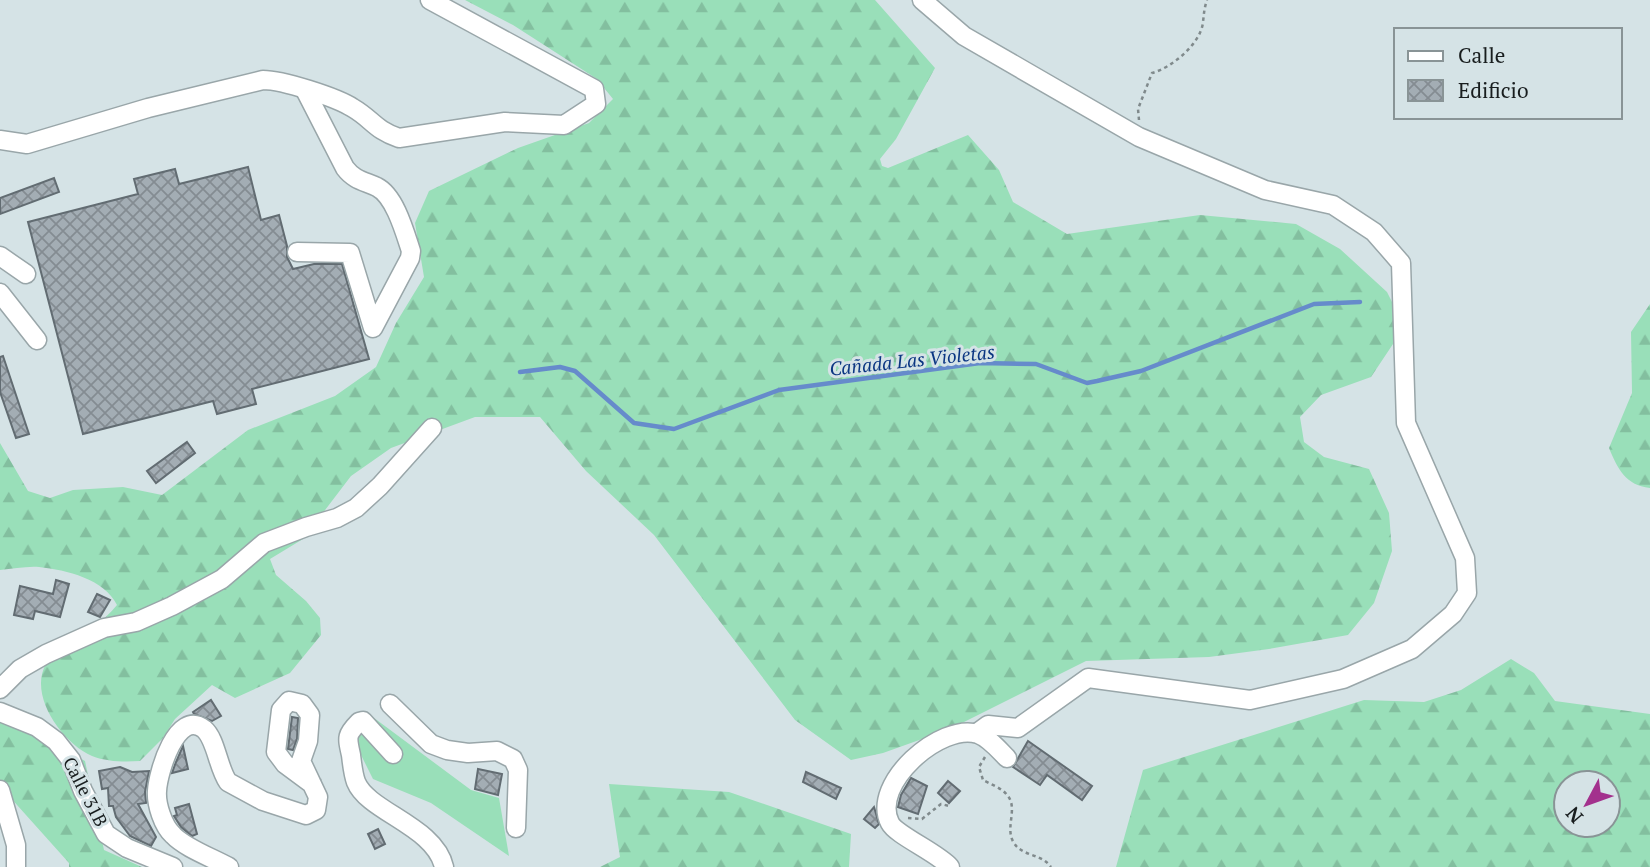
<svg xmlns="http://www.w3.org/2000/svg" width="1650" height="867" font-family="'PT Serif',serif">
  <defs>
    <pattern id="forest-firs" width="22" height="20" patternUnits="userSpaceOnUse" patternTransform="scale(1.75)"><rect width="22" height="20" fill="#99dfb9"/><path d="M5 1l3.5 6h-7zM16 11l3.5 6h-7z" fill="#83bf9f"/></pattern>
    <pattern id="building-cross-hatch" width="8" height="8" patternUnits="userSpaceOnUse" patternTransform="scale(1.75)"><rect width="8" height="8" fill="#a3adb4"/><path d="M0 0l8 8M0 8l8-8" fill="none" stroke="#848c92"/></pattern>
  </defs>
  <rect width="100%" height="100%" fill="#d5e3e6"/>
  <path fill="#99dfb9" d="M366,712L471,790L499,798L509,856L431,803L373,779L346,725Z"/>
  <g fill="url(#forest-firs)" fill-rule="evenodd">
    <path d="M465,0H875L935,68L896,139L880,159L882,166L888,168L968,135L999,170L1013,202L1067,234L1200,215L1296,224L1340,249L1387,292L1396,310L1393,344L1371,377L1321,395L1300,417L1304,442L1324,457L1369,469L1389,513L1392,551L1374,603L1348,635L1269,649L1209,657L1086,661L950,729L883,753L851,760L795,720L654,535L586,471L540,417H475L391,448L351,476L303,539L270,559L276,575L306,601L320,618L321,635L290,673L235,698L212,685L175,719L163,738L140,761C125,762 107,762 92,756C62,743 28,695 46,664C50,657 60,652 67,647C84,634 103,622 117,605C104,579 67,570 39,567C27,566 13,569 0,570V443L28,491L50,498L73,490L123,487L162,495L248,430L335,396L376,367L396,323L424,277L415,223L429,191L518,148L589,123L613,99L597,79L513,25Z"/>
    <path d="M1650,304V488C1625,485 1618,469 1609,448L1632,393L1631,332Z"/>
    <path d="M1511,659L1534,673L1555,701L1650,714V867H1116L1143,770L1364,700L1424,702L1461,690ZM1608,783V825H1566V783Z"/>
    <path d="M0,712L85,761L104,850L142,867H69V863L0,786Z"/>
    <path d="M609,784L729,792L851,834L849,867H600L620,857Z"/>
  </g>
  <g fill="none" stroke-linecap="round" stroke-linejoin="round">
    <path stroke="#668bcb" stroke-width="4.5" d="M520,372L560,367L575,371L634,423L674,429L779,390L980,363L1036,364L1087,383L1097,381L1141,371L1314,304L1360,302"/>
  </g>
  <g fill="url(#building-cross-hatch)" stroke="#626c72" stroke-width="2">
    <path d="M248,167L261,220L279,215L287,246V257L293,269L314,264H342L369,359L252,389L256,404L217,414L213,401L83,434L28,222L138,194L134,179L175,169L179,184Z"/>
    <path d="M54,178L59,192L0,214V198Z"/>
    <path d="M3,356L29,434L16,438L0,392V357Z"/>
    <path d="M187,442L195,453L156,483L147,471Z"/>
    <path d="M56,580L69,584L60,617L35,611L33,619L14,615L20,586L53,594Z"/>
    <path d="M97,594L110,600L100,617L88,612Z"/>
    <path d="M211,700L221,716L212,721L194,714L193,712Z"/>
    <path d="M292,717L298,718L297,739L293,750L288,749Z"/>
    <path d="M1028,741L1092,786L1082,800L1047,775L1040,785L1013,767Z"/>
    <path d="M183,746L188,769L172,773L176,762Z"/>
    <path d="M120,767L132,772L149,771L145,792L146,803L138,804L156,837L151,846L130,836L116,817L113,806H109L108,788L102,789L99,771Z"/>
    <path d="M478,769L502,774L498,795L475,789Z"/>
    <path d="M806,772L841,788L836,799L803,782Z"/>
    <path d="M911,778L927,786L918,814L898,807L901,795Z"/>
    <path d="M948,781L960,791L949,803L938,793Z"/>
    <path d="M189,804L197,834L192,836L181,827L174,816L177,815L175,808Z"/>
    <path d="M874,807L879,824L875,828L864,819Z"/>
    <path d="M378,829L385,844L375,849L368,834Z"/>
  </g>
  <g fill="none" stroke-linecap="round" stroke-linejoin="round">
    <defs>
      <g id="minor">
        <path d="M922,0L964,36L1139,137L1265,190L1333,205L1374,232L1401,263L1406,423L1465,558L1467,593L1453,614L1412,649L1343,679L1250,700L1088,678L1018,728L988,725L977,733"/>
        <path d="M0,140L27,144L148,108L263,80C282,80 336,97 353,108C372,119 375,130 399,138L505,122L564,125L596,104L594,89L430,0"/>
        <path d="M297,252L350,253L373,328L410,258L411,251C405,233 395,196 377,187C364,181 354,180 345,168L305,90"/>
        <path d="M0,256L26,274"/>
        <path d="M0,293L37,340"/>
        <path d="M0,689L20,669L46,654L104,628L136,622L172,606L222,579L264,543L306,527L337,518L356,508L380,486L432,428"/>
        <path d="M390,704L431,744L447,750L468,753L497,751L513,759L518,770L516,828"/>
        <path d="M0,712L37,727L56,741L71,760L83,791L106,834L127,848L173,867"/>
        <path d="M393,754L363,721L359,722C346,735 347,737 351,755C352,763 353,774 356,782C368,812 435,826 444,867"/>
        <path d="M0,790L16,845V867"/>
        <path d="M229,867C213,858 185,848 173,835C163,826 156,804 157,791C158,772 177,708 204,729C216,739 218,768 228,782L263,801L306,815L316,810L318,797L301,761L308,741L310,715L302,704L289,701L281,710L276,752L285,764L312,784"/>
        <path d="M950,867C938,853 896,835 890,823C870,784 941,722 978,734C989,738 998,749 1007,758"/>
      </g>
    </defs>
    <use href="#minor" stroke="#99a6a9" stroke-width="21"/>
    <g stroke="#808a8c" stroke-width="2.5" stroke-dasharray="3.5 3.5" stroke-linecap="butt">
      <path d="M1139,120L1138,109L1152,73C1171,68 1201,44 1203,22C1204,14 1204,9 1207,0"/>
      <path d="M985,757L979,767L983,780C990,784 1002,788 1007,795C1019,808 1004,828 1014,843C1023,857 1041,853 1051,867"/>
      <path d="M908,818L922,819L941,804L949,806"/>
    </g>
    <use href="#minor" stroke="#fff" stroke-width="18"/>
  </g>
  <g text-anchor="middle" stroke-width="6" stroke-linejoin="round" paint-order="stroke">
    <g font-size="18" fill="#181d1e" stroke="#d5e3e6">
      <text transform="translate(85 792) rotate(63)" y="6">Calle 31B</text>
    </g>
    <g font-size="19" font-style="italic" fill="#0b3682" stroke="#d5e3e6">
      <text transform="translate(912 360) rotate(-6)" y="7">Cañada Las Violetas</text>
    </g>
  </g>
  <rect x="1394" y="28" width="228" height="91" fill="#d5e3e6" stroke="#899496" stroke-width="2"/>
  <rect x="1408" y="51" width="35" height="10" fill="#ffffff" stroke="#899496" stroke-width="2"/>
  <text x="1458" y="63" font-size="21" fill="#181d1e">Calle</text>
  <rect x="1408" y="80" width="35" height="21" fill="url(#building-cross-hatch)" stroke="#899496" stroke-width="2"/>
  <text x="1458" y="98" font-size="21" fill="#181d1e">Edificio</text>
  <g transform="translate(1587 804) rotate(229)"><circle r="33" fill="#d5e3e6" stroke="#899496" stroke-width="2"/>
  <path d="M0-5L12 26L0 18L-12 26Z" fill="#a3318d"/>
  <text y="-10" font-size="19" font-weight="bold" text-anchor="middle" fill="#181d1e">N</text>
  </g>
</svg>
